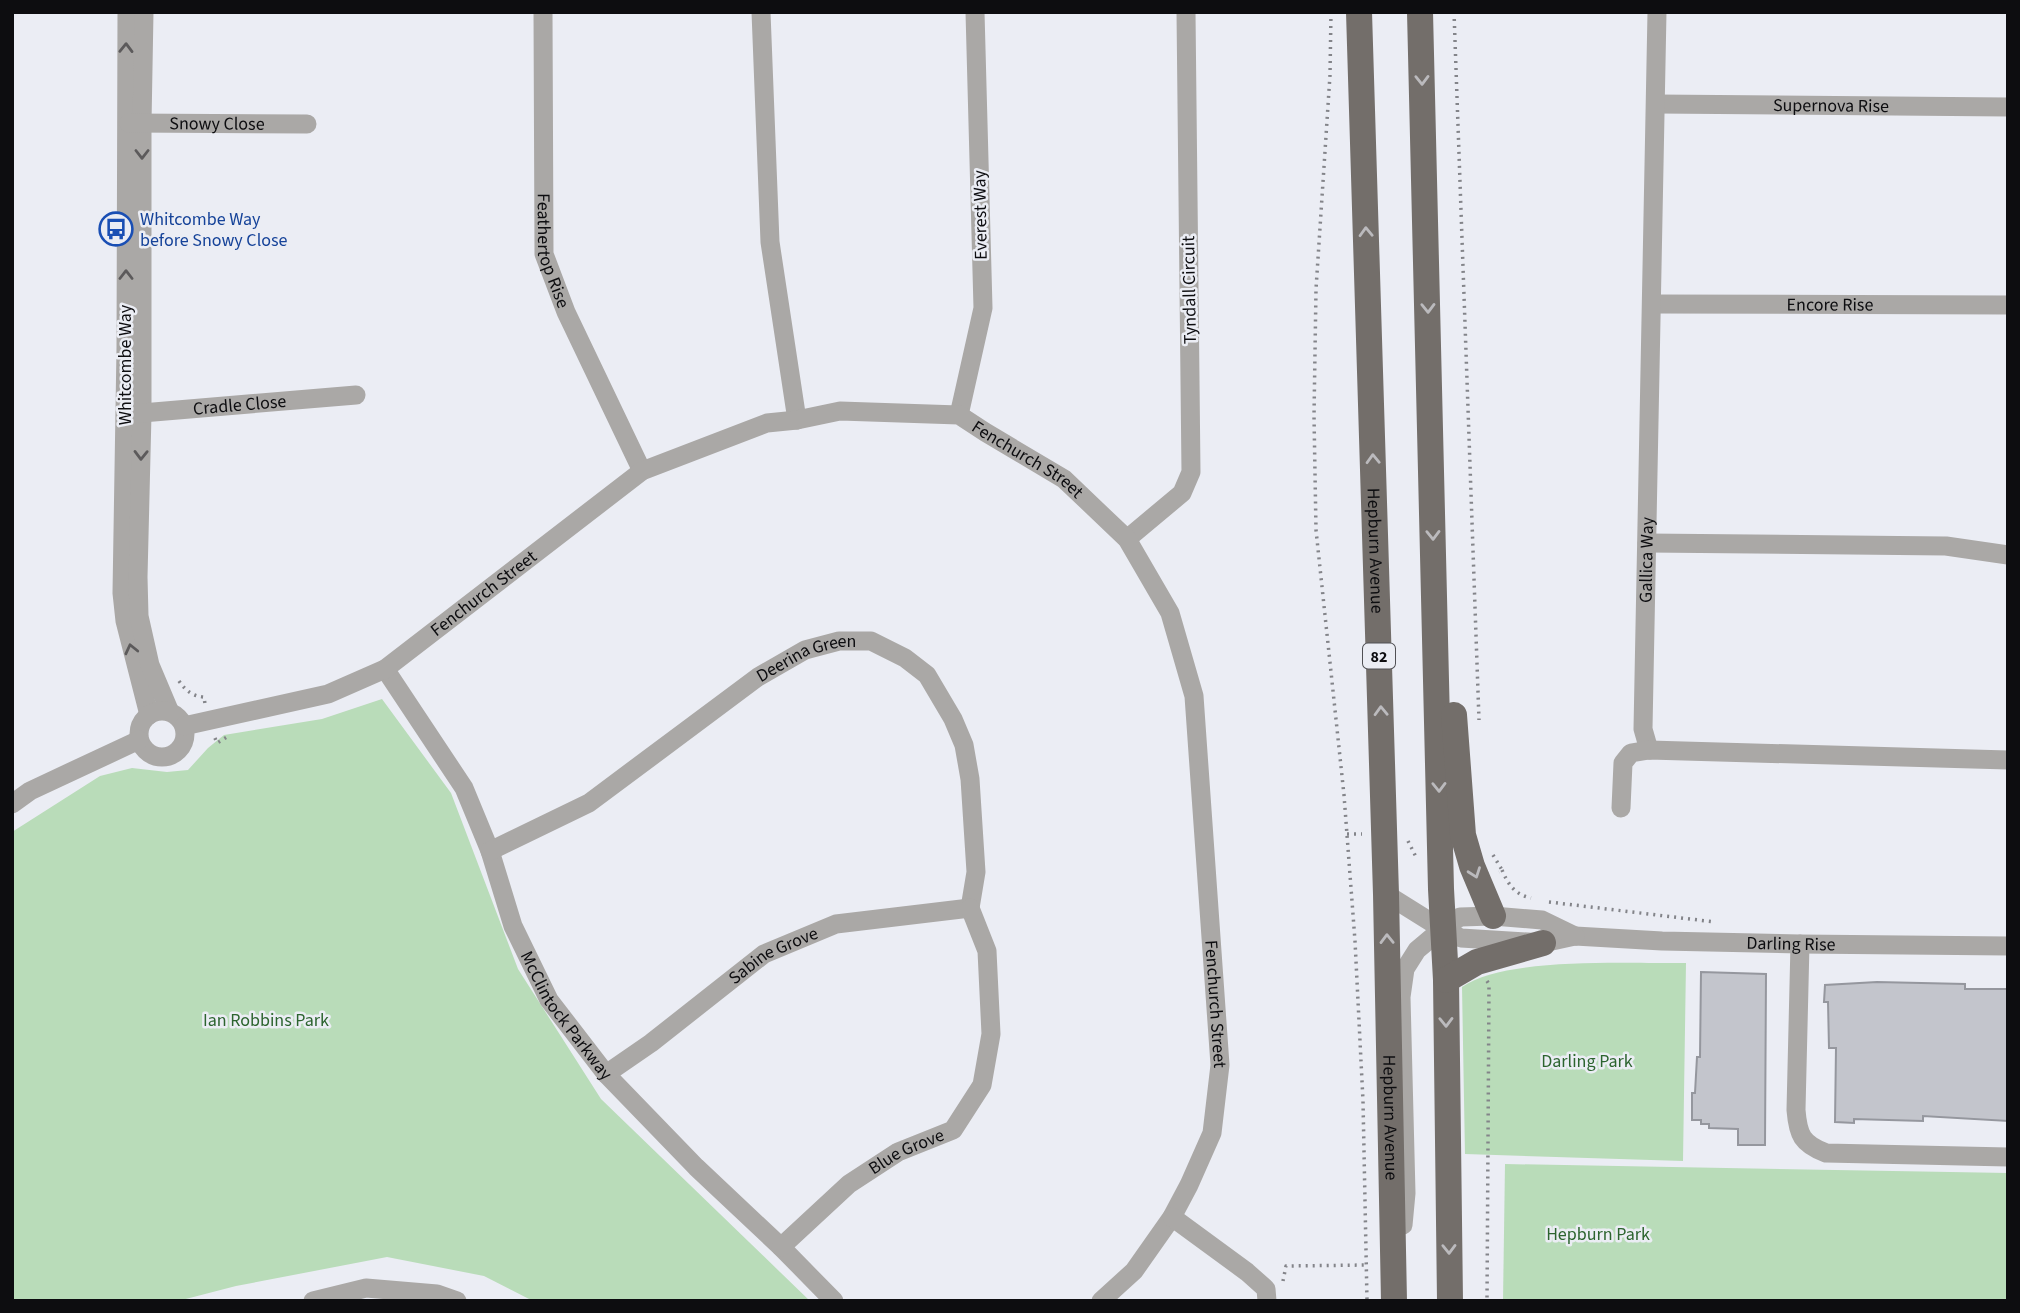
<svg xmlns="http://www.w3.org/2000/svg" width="2020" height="1313" font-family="'Source Sans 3',sans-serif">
  <rect width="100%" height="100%" fill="#ebedf4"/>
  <g fill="#b9dcb9">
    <path d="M382,699L451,793L518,969L601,1099L810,1301H533L484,1276L387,1257L236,1286L178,1301H12V832L100,776L132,768L167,772L188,770L208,748L224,735L322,719Z"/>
    <path d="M1686,963L1683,1161L1465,1154L1462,987C1506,956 1630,964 1686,963Z"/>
    <path d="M1505,1164L2008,1173V1301H1503Z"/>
  </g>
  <g fill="#c3c5cc" stroke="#95979e" stroke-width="2">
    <path d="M1701,972L1766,974L1765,1145H1738V1129L1709,1128V1124H1701V1120H1692V1093H1695L1697,1057H1700Z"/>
    <path d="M1877,982L1965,984V989H2008V1121L1923,1116V1121L1854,1119V1123L1835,1122L1836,1048H1829L1828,1002H1824L1825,985Z"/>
  </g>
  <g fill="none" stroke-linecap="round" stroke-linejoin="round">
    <g stroke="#838489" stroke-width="3.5" stroke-dasharray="2 5" stroke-linecap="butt">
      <path d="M1331,12L1330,75L1316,289L1314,416L1316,530L1344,795L1355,941L1363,1101L1367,1301"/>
      <path d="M1454,12L1479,720"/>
      <path d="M179,681C186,691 192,696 204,697L205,704"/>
      <path d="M215,738L217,743L227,737"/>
      <path d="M1347,834H1362"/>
      <path d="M1408,841L1417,859"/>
      <path d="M1493,855L1502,870L1499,872"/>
      <path d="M1502,870C1508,884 1515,895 1531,898"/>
      <path d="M1549,902L1715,922"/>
      <path d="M1487,981L1489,984L1487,1301"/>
      <path d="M1283,1281L1286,1266L1366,1265"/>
    </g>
    <g stroke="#aaa8a6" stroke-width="19">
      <path d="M127,12L126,348L122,593L125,621L149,715"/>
      <path d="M144,12L142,123V414L138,577L139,616L150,665L169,710"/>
      <path id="s1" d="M543,12L544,254L566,312L642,471"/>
      <path d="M761,12L770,242L797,420"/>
      <path id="s2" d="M1656,104L2008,107"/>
      <path id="s3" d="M129,123L307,124"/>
      <path id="s4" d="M1652,304L2008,305"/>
      <path id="s5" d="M130,414L356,395"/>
      <path d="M959,415L983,308L975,12"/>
      <path d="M1127,539L1182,493L1191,472L1186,12"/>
      <path d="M1647,543L1946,546L2008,555"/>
      <path id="s6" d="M385,669L464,788L490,851L513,926L549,1000L606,1074L696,1167L781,1247L834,1301"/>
      <circle cx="162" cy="734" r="23"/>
      <path id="s7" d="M184,726L328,694L385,669L642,471L767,423L797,420L840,411L959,415L985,432L1064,479L1127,539L1170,613L1194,696L1220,1065L1212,1133L1189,1185L1172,1217L1134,1271L1101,1301"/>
      <path id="s8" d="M1649,750L1643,729L1657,12"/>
      <path d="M12,804L30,791L139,740"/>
      <path d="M1621,808L1623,763L1631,753L1649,750L2008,760"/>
      <path id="s9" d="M490,851L589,803L758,677L805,650L839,641H871L905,658L927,675L953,719L964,745L970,779L976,872L970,908"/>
      <path id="s10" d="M1386,894L1442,929L1461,938L1543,943L1575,936L1662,941L1800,944L2008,946"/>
      <path d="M1800,944L1796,1110C1798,1135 1802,1144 1826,1153L2008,1157"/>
      <path id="s11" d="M606,1074L651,1043L764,954L836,924L970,908"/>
      <path d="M1172,1217L1247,1272L1266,1289L1267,1301"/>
      <path d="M1403,1225L1406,1193L1401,997L1405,969L1417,950L1442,929L1460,917L1493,916L1542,920L1575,936"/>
      <path id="s12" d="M781,1247L849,1184L898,1152L953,1130L982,1085L991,1034L987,951L970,908"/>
      <path d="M313,1301L366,1288L437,1294L457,1301"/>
    </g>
    <g stroke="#736e6a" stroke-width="26">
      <path id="s13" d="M1359,12L1386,894L1394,1301"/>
      <path d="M1420,12L1441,889L1446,980L1450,1301"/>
      <path d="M1454,715L1463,835L1472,866L1493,916"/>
      <path d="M1446,980L1477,962L1543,943"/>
    </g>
  </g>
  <defs><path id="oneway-chevron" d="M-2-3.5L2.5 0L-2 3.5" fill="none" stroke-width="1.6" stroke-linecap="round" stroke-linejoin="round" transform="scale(1.75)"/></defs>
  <g stroke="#5c5a5b">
    <use href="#oneway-chevron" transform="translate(126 48) rotate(-89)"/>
    <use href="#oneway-chevron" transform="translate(142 154) rotate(90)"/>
    <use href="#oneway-chevron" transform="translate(126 275) rotate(-90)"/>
    <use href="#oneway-chevron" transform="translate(141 455) rotate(91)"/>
    <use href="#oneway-chevron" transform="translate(131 649) rotate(-103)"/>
  </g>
  <g stroke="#bbbabd">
    <use href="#oneway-chevron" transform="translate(1422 80) rotate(89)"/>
    <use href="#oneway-chevron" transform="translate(1366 232) rotate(-92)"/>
    <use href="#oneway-chevron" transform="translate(1428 308) rotate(89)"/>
    <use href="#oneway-chevron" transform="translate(1373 459) rotate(-92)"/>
    <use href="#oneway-chevron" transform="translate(1433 535) rotate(89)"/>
    <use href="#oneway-chevron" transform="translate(1381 711) rotate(-92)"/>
    <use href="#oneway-chevron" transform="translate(1439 787) rotate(89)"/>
    <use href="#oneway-chevron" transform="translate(1475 873) rotate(70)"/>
    <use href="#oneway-chevron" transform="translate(1387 939) rotate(-91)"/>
    <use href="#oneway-chevron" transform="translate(1446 1022) rotate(89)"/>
    <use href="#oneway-chevron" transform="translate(1449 1249) rotate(89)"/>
  </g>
  <defs>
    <symbol id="bus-ring" viewBox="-11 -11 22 22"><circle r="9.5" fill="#ebedf4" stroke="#1a4fb4" stroke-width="1.5"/><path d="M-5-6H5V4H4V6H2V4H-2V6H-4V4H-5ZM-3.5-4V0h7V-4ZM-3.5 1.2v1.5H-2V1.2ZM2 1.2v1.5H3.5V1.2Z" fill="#1a4fb4"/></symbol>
  </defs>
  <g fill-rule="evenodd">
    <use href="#bus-ring" x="97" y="210" width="38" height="38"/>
  </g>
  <g text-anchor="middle" stroke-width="5" stroke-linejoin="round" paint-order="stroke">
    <rect fill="#ebedf4" stroke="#505054" stroke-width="2" x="1363" y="643.5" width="32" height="25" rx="5"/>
    <g font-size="16" font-weight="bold" fill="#0d0d10">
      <text x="1379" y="662">82</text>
    </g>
    <g font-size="18" fill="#0d0d10" stroke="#ebedf4">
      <text dy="6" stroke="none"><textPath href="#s2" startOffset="175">Supernova Rise</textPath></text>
      <text dy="6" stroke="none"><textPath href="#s3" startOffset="88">Snowy Close</textPath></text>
      <text transform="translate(980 215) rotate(-91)" y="6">Everest Way</text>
      <text dy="6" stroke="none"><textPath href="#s1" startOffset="240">Feathertop Rise</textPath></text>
      <text transform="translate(1189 290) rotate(-91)" y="6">Tyndall Circuit</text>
      <text dy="6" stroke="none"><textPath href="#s4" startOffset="178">Encore Rise</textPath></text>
      <text transform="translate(125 365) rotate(-90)" y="6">Whitcombe Way</text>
      <text dy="6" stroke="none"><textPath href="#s5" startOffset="110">Cradle Close</textPath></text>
      <text dy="6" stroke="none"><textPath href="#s7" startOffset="943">Fenchurch Street</textPath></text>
      <text dy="6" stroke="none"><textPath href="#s13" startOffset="539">Hepburn Avenue</textPath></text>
      <text dy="6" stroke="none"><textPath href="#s8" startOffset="191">Gallica Way</textPath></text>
      <text dy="6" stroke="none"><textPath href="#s7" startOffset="334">Fenchurch Street</textPath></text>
      <text dy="6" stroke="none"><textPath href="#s9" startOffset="374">Deerina Green</textPath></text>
      <text dy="6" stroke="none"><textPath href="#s10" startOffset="418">Darling Rise</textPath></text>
      <text dy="6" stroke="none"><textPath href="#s11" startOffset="206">Sabine Grove</textPath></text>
      <text dy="6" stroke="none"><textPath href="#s7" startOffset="1552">Fenchurch Street</textPath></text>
      <text dy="6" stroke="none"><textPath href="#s6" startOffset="394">McClintock Parkway</textPath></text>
      <text dy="6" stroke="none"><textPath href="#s13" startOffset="1106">Hepburn Avenue</textPath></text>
      <text dy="6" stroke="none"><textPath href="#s12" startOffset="159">Blue Grove</textPath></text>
    </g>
    <g font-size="18" fill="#164399" stroke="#ebedf4" text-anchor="start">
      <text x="140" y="225">Whitcombe Way<tspan x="140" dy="21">before Snowy Close</tspan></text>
    </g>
    <g font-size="18" fill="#2c642f" stroke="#ebedf4">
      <text x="266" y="1026">Ian Robbins Park</text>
      <text x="1587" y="1067">Darling Park</text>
      <text x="1598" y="1240">Hepburn Park</text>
    </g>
  </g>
  <rect width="2020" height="1313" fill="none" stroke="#0d0d10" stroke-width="28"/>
</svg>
